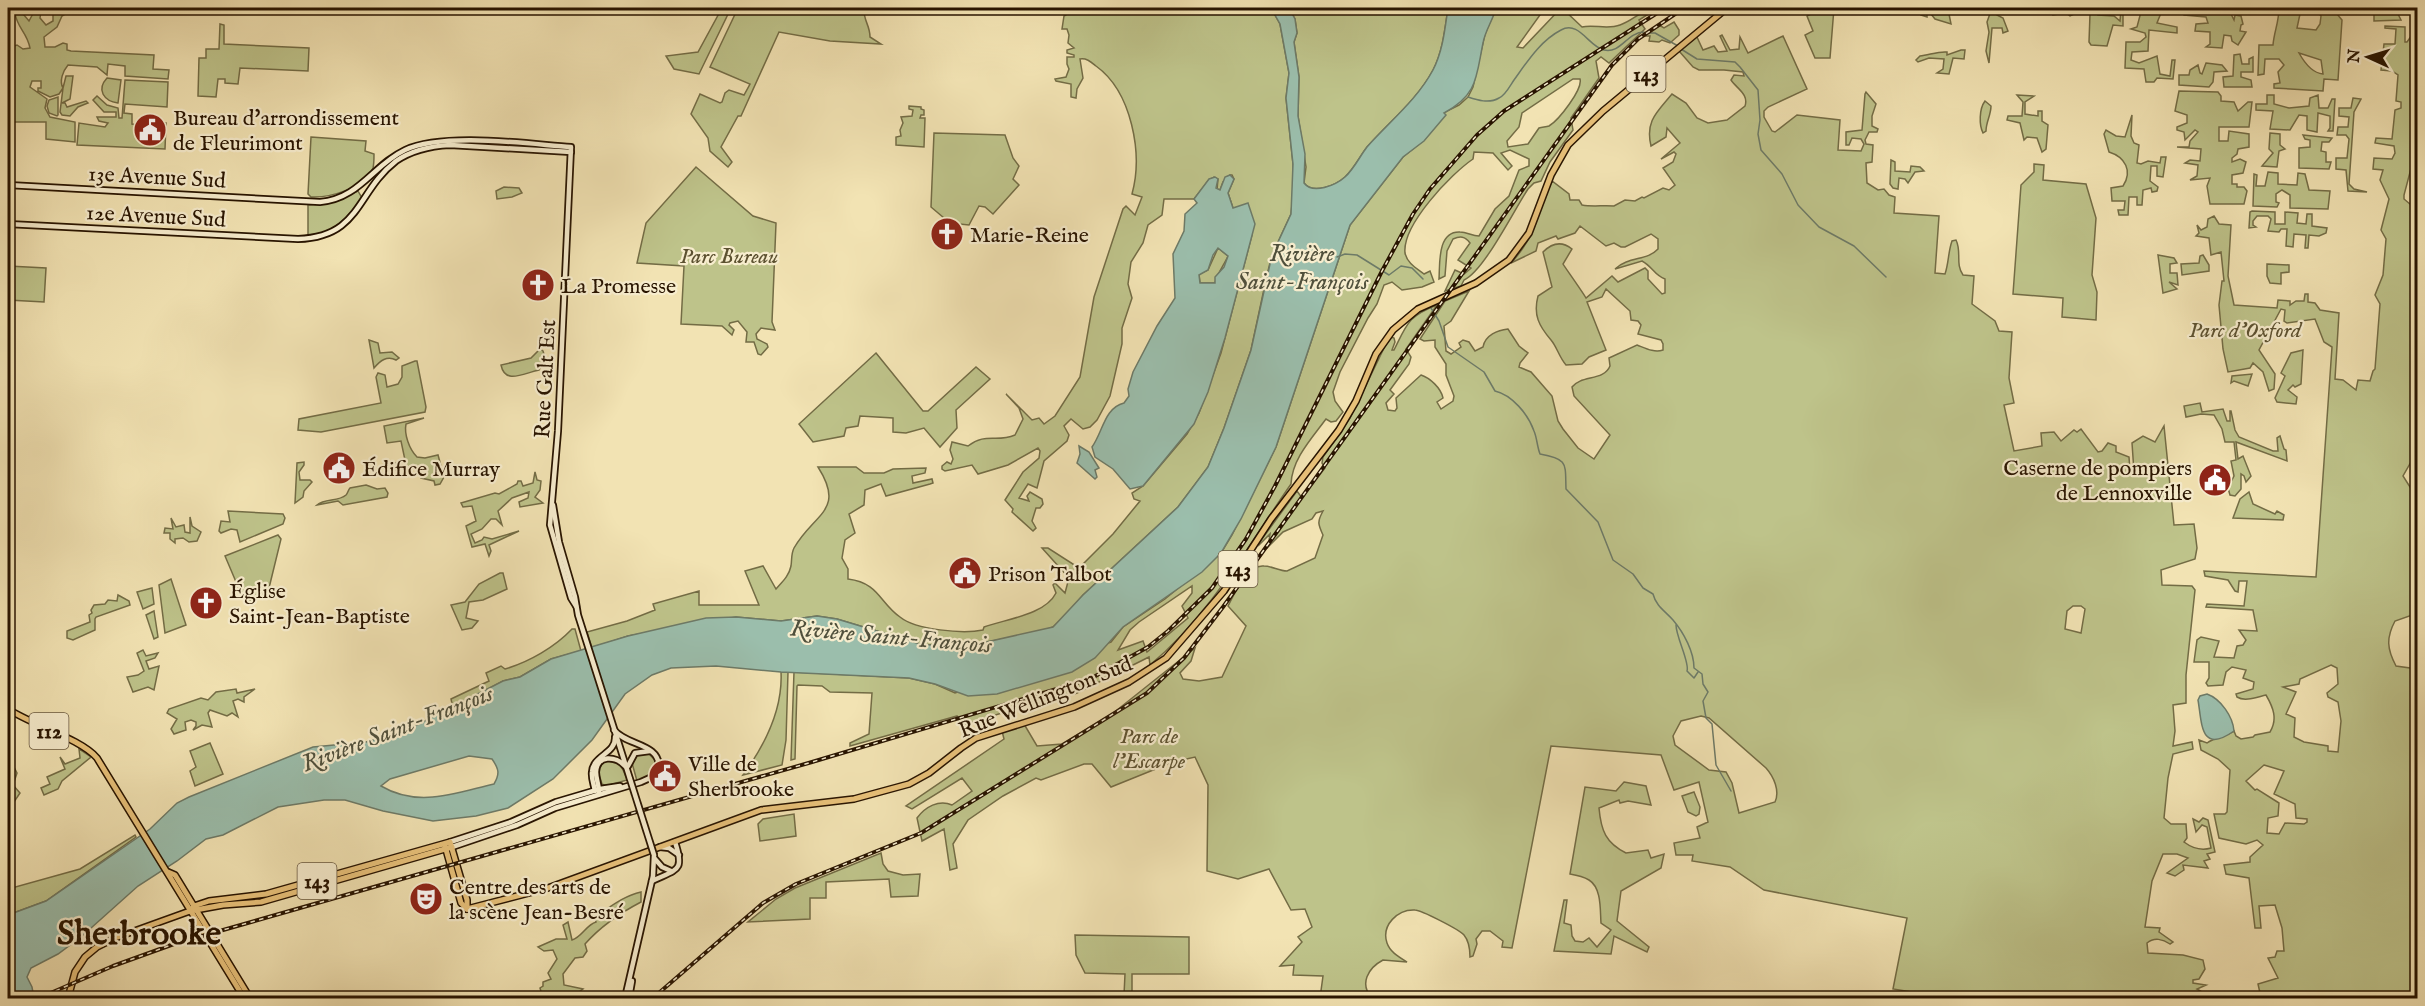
<svg xmlns="http://www.w3.org/2000/svg" width="2425" height="1006" font-family="'IM FELL English',serif">
  <rect width="100%" height="100%" fill="#f2e3b3"/>
  <filter id="stains"><feTurbulence type="fractalNoise" baseFrequency=".00333" numOctaves="4"/><feColorMatrix values="0 0 0 0 .2 0 0 0 0 .09 0 0 0 0 .02 0 0 0 .5 -.17"/></filter>
  <radialGradient id="worn" r=".72"><stop offset=".6" stop-color="#630" stop-opacity="0"/><stop offset="1" stop-color="#630" stop-opacity=".3"/></radialGradient>
  <g fill="#bec38a" stroke="#736c45" stroke-width="1.5" fill-rule="evenodd">
    <path d="M8,8H18L29,21L36,8H45L46,12H41L40,18L46,25L53,21V11L58,8H64L67,13L62,16L57,27L44,37L45,47H55L63,43L67,44V50L71,51L154,55L153,69L169,70L168,79L125,76V66L108,64L107,75L97,67L68,65C63,71 59,81 63,88L66,76H73L70,99L62,103H65L67,107L86,101L88,103L78,107L70,116L62,115L60,112L63,88L59,94L50,97L38,91V88H41V81H32L30,87L47,99L45,108L50,117L75,122V142L46,139V122H8V48L17,45L23,49L30,48C27,32 17,28 15,13L8,16Z"/>
    <path d="M722,8H731L699,74L674,69L666,56L698,52Z"/>
    <path d="M738,8H864C863,20 870,25 870,37L881,44L830,41L779,32L741,116H738L721,147L732,162L728,167L710,151L708,138L691,114L700,94L720,103L722,102L725,93L729,90L744,95L750,84L710,67Z"/>
    <path d="M1072,8H1271L1280,24L1289,73L1286,98L1293,164V195L1291,214L1272,255L1267,275L1251,350L1224,428L1208,467L1178,507L1083,595L1064,617L1053,627L1043,631L982,643L942,646L920,644L837,619L817,616L781,621L736,617L628,636L592,648L587,632L627,621L655,610L653,604L699,591V605H759L745,571L763,566L776,589C782,582 789,576 791,566C792,559 791,554 794,548C814,513 846,511 818,467H856L864,473H884L893,469L926,468L925,473L912,476L913,483L932,479L933,483L930,484L886,496L881,484L865,490L864,505L849,514L855,533L845,540L842,558L848,569V579C879,583 879,602 900,617C916,630 963,634 983,630L984,627C1006,619 1045,615 1056,593L1053,585L1055,583L1065,593L1069,578L1042,548H1048L1079,568L1113,534L1140,501L1134,499L1132,493L1143,486L1187,434L1199,413L1221,353L1252,235L1233,208L1228,193L1234,179L1232,175H1230L1223,182L1220,190H1217L1218,179L1214,177L1209,180L1194,199H1164L1162,215L1148,225L1143,243L1131,262L1128,284L1132,298L1122,328V344L1110,396L1097,420L1090,427L1083,429L1071,419L1064,426L1069,435L1067,441L1044,461L1037,488L1028,484L1019,498L1029,501L1027,496L1030,492L1042,499L1043,504L1040,508H1036L1032,521L1036,528L1033,531L1012,512L1013,509L1005,500L1023,472L1039,458L1040,451L1038,448L1008,465L978,474L972,465L945,471L942,469V466L947,462L951,464L953,459L950,450L952,442L968,446C986,432 996,443 1015,435L1023,419L1019,408L1006,394L1032,420L1039,418L1044,424L1055,416L1080,377L1094,297L1123,209L1126,206L1135,215L1142,197L1132,194C1143,154 1132,92 1096,66C1091,62 1087,58 1080,59L1083,78L1077,89L1076,98L1071,97V84L1056,81L1055,79L1066,77L1069,69L1067,64V57H1074V55L1067,53V50L1074,48L1068,43L1069,35L1067,29H1062L1064,16L1073,11Z"/>
    <path d="M1289,8H1448C1445,28 1443,51 1433,70C1417,100 1389,122 1367,147C1360,156 1354,169 1345,177C1336,185 1313,195 1304,183L1306,167L1298,116L1299,77L1294,42L1297,33L1295,19Z"/>
    <path d="M1496,8H1545L1517,47L1523,48L1560,9L1564,10L1582,27C1594,24 1607,30 1620,25C1633,21 1643,8 1658,8L1639,20L1645,29L1609,63L1601,57L1596,61L1599,78L1571,118L1573,130L1550,162L1541,181L1534,183L1528,189C1514,210 1484,271 1464,280L1461,286L1445,291L1455,270L1464,274L1471,268L1458,260L1470,243C1465,236 1460,236 1453,239L1447,251L1445,276L1439,279C1440,264 1437,231 1460,232C1467,232 1472,236 1479,236L1495,209L1509,196L1519,170L1529,166V159L1510,150L1501,153L1512,166L1508,170L1493,153L1474,152L1473,159C1451,174 1402,225 1405,253C1407,263 1416,268 1424,274L1430,271L1434,282L1422,287L1402,290L1392,282L1384,285L1377,304L1368,318L1340,372L1333,392L1335,401L1343,412L1336,421L1331,422L1326,419C1312,438 1292,459 1291,484C1248,546 1209,616 1150,665L1149,657L1077,693L1029,710L1018,708L960,726L957,716L850,746V743L869,734L872,693L830,692L822,686L798,685L797,686L795,759L791,760L794,672L909,678L935,684L955,693L1111,642L1123,627L1165,599L1221,553L1232,535L1276,447L1350,225L1403,157L1424,140L1443,113L1459,105L1468,97L1473,87L1485,34ZM1573,79H1580C1583,89 1559,120 1549,126C1546,127 1543,127 1539,128L1528,144L1508,147L1507,141L1519,127L1522,113ZM1192,586V593L1182,606L1188,618L1147,652L1143,641L1118,650L1130,630L1139,622Z"/>
    <path d="M1813,8H1834L1830,58H1815L1805,35L1813,31L1807,16L1815,12Z"/>
    <path d="M1933,8L1948,9L1951,24L1935,19L1931,14H1927V17L1921,15L1923,10Z"/>
    <path d="M1992,8H1998L1997,15L2003,18L2008,31L2003,33L2002,28H1992L1989,63L1986,51L1989,32L1987,22Z"/>
    <path d="M2060,8H2080L2079,12L2070,16L2066,13L2053,15V9Z"/>
    <path d="M2087,8H2098V15L2114,16L2120,21L2121,10H2123V26L2113,25L2107,46L2091,45L2089,42L2090,14L2085,11Z"/>
    <path d="M2142,8H2163L2157,23L2177,27V33L2149,30L2148,51L2132,52L2131,60L2139,63L2157,56L2160,74L2170,76L2172,60H2175L2173,79L2157,78L2154,82H2146L2144,69L2125,68L2126,42H2140L2146,37L2145,33L2131,29L2137,27Z"/>
    <path d="M2197,8L2233,9L2230,12L2234,20L2235,15L2241,16L2243,24L2241,25L2240,31L2246,32L2238,45L2232,41L2231,36L2224,35L2222,48L2206,47L2210,44V32L2195,31L2196,24L2208,23L2206,17L2184,15V12H2200Z"/>
    <path d="M2279,8H2332L2342,20L2338,80L2324,79L2323,91L2274,88V84L2280,83L2278,72L2284,65L2279,59H2265L2264,74L2258,75L2259,45H2273C2274,32 2279,22 2279,8ZM2318,12L2321,16L2320,24L2316,30L2297,28L2300,14ZM2299,53L2321,60L2323,74C2312,73 2304,62 2299,53Z"/>
    <path d="M2351,8H2397V12L2401,20L2374,21V13L2359,14Z"/>
    <path d="M1674,22L1679,30V35L1670,43L1662,40L1659,42L1649,41L1650,36H1644L1659,25L1664,28Z"/>
    <path d="M220,24L224,25V44L309,48L308,71L240,68L238,84L225,83V79H218L216,97L198,96L199,58H206V49H219Z"/>
    <path d="M2385,26L2405,27V42H2407L2417,28V157H2414L2404,195V199L2417,210L2418,456L2411,462L2403,476L2417,498L2418,613L2395,621C2386,638 2387,649 2396,666L2417,669V998H2314L2307,994L2301,996V998H2245V996L2260,993L2258,984L2278,978L2268,958L2275,957L2277,951H2284L2282,928L2275,905L2259,906L2261,928H2255L2249,878L2226,874L2224,865L2250,862V857L2263,845L2257,840L2246,844L2219,838L2214,814H2225L2227,812L2230,770L2218,759L2201,750L2199,740L2207,743C2215,737 2226,737 2234,731L2236,736L2241,739L2253,737L2255,735L2270,732C2278,719 2273,707 2266,695C2257,697 2245,702 2237,697L2236,694L2253,689L2254,682L2243,678L2246,670L2232,667L2226,672L2223,685L2208,686L2206,683L2209,678V662H2194L2197,640L2201,637L2219,641L2214,657L2234,658L2237,646L2243,645L2246,640L2239,630L2257,631L2253,610L2206,607L2207,604L2244,606L2247,581H2239L2238,592L2235,591L2228,580L2205,576L2204,571L2316,577L2332,347L2324,342L2315,319L2287,323L2284,321L2285,310L2281,309L2259,350L2275,374L2274,389L2269,391L2263,372L2253,363L2250,368L2228,372L2223,349L2219,305L2222,281H2224L2221,252L2211,255L2209,238L2196,236L2199,233L2197,225L2201,230L2207,227L2208,219L2214,216L2219,224L2231,225L2228,276L2234,305L2277,308L2278,300L2290,301V305L2296,301H2304L2305,294H2308V302L2315,303L2320,310L2339,313L2335,379L2343,380L2356,390L2358,380L2370,381L2373,371L2375,369L2380,304L2375,295L2383,275L2386,239L2381,230L2389,199L2380,180L2383,170L2373,169L2374,158L2392,159L2395,153L2394,146L2375,143L2376,138L2392,139L2395,110L2401,108V102L2396,101L2398,75L2392,71L2381,70L2384,44H2395L2396,29L2385,28ZM2331,665L2337,668L2338,684L2327,693L2328,697L2338,702L2341,721L2338,752L2328,751V746L2304,742L2294,737L2295,718L2286,714L2296,692L2283,687L2299,684L2300,679ZM2264,765L2284,771L2274,794L2295,804L2296,818L2307,819V822L2304,824L2285,823L2279,834L2267,833L2268,818L2278,816L2279,803L2257,789L2255,790L2246,781Z"/>
    <path d="M1696,35L1703,50L1714,46L1718,52L1727,51L1720,36L1722,35L1730,50L1739,49L1740,37L1748,53L1783,36L1807,89L1768,107L1764,111V117L1772,131L1775,132L1797,115L1840,120L1838,150L1861,151L1864,144L1861,139L1852,138L1849,145H1846V132L1862,130L1865,94L1866,92L1876,104L1872,116V126L1878,129L1877,132H1869L1865,140L1866,144L1873,145L1872,162L1866,163L1867,183L1878,190L1884,189L1889,195L1895,197L1894,213L1939,216L1935,273L1945,274C1949,262 1948,252 1952,241L1956,240C1962,252 1955,264 1963,275L1974,276L1972,304L1995,321L1999,331L2012,332L2009,378L2014,403L2004,405L2014,451L2042,446L2041,433L2054,432L2061,441L2074,430L2077,432L2081,429L2098,452L2102,451L2108,443L2116,446V452L2129,457L2130,472H2134L2132,443L2143,436L2155,442L2164,426L2174,525L2194,524L2197,548L2195,559L2161,570L2162,585L2192,586L2195,590L2186,675V703L2173,705L2175,731L2173,746L2192,742L2193,749L2173,754L2168,778L2164,818L2171,824H2186L2187,838L2184,842C2192,848 2201,851 2211,848L2207,827L2202,825L2196,832L2193,819L2199,822L2203,818L2208,820L2215,852L2207,854L2210,859L2204,861L2208,868L2183,865L2184,870L2175,876L2167,873L2188,858L2177,854H2163L2152,881L2145,927L2160,928L2159,932L2173,942L2170,944C2163,939 2154,937 2147,943L2148,953L2183,955L2203,960L2205,969L2199,979L2193,980V983L2206,985L2197,989L2202,992V998H1949L1893,989L1907,918L1764,890L1730,867L1692,861L1693,855H1676L1674,843L1700,838L1697,827L1708,822L1699,782L1674,790L1661,755L1551,746L1512,948L1502,947L1503,941L1490,931H1482L1476,939L1477,944L1473,956L1470,957C1470,950 1469,941 1464,935C1460,930 1421,910 1415,910C1398,909 1381,925 1387,943C1390,952 1399,957 1407,962L1383,960C1368,968 1359,984 1372,998H1320L1323,976L1293,975L1294,965L1280,966L1302,942L1298,937L1312,927L1305,909L1291,910L1269,869L1238,879L1207,871L1208,785L1195,757L1173,762L1111,787L1092,764H1084L1041,780L1036,778L1003,796L968,820L953,844L957,868L950,870L944,829L922,841L917,818C925,807 939,799 952,805L972,791L962,778L912,809L906,806L1004,739L1002,731L1024,724L1037,746L1062,744L1112,714L1195,648L1191,661L1180,673L1183,679L1199,681L1222,677L1246,626L1228,606C1235,593 1247,564 1264,566C1272,566 1279,571 1287,571L1315,558L1323,535C1318,524 1317,522 1323,511L1316,513L1312,519L1283,532L1268,547L1270,534L1259,545V543L1297,491L1302,498L1325,468L1322,463L1323,457L1350,418L1386,344L1391,337L1394,338L1395,342L1392,350H1394C1407,324 1408,316 1437,305L1406,349L1411,357L1409,364L1390,390L1394,394L1386,403L1388,410L1395,411L1397,408L1396,398L1421,375C1430,378 1441,388 1443,398L1437,402L1441,409L1453,401L1454,396L1446,375V364L1435,347V340L1424,341L1420,339L1445,301L1469,291L1451,321L1444,326L1446,351L1451,354L1461,347L1459,343L1463,340L1469,342L1475,351L1483,347C1485,335 1498,330 1508,329L1519,346L1528,353L1520,363L1519,367L1531,372L1552,396L1558,421L1563,429L1578,448L1594,459L1610,435L1574,396L1572,387C1581,375 1604,381 1610,366L1609,358L1637,345C1645,348 1654,353 1663,350V344L1661,340L1638,334L1641,325L1638,321L1631,320L1630,311L1606,289L1602,297L1587,302L1606,350L1589,357L1582,364L1566,365C1559,357 1557,347 1551,340C1539,326 1533,315 1538,296L1552,287L1543,252C1552,243 1562,241 1572,249L1563,264C1564,266 1582,291 1586,298L1612,276L1618,282L1645,268L1648,271V279L1662,294L1665,293V279C1654,275 1653,267 1642,261L1615,269C1629,256 1647,261 1658,249V239L1651,234L1625,247H1621L1614,243L1606,246L1580,226L1575,233L1558,239L1556,236L1538,243L1536,251L1511,263C1537,235 1537,213 1552,181L1569,194L1570,200H1579L1582,205C1593,207 1603,205 1614,206L1625,200L1635,201L1642,197L1644,198L1663,188L1669,190L1675,185L1663,168L1673,162L1676,154L1674,152L1661,159L1680,143L1667,128L1666,137L1651,146C1645,121 1657,112 1672,94L1686,103L1697,118L1708,123L1727,120L1745,106C1749,94 1737,89 1731,80L1734,75L1744,76L1743,72L1724,70H1699L1693,67L1679,51ZM2073,606H2081L2085,609L2081,633L2065,629L2067,611ZM1701,716L1709,718L1766,768C1774,777 1780,791 1775,802L1739,813L1732,783L1726,772L1709,770L1675,745L1673,736L1681,721Z"/>
    <path d="M1961,50H1965L1964,59L1953,58L1949,74L1937,73L1943,69L1944,59L1929,58L1918,62L1916,60L1920,56C1929,55 1939,51 1947,52V55Z"/>
    <path d="M2240,54L2242,64H2249V59L2253,57V72H2241V77L2251,80L2252,87H2224L2223,77L2233,76L2234,55Z"/>
    <path d="M2206,63L2222,65L2227,71L2214,72L2213,82L2209,87L2179,85V75H2189L2190,70L2198,65L2200,73L2202,74Z"/>
    <path d="M107,78L121,80L118,103C104,101 96,90 107,78Z"/>
    <path d="M125,80L168,82L167,107L125,104L124,113L132,114V124L138,125L140,122L166,123L165,149L77,145L79,123L105,127L108,123L99,121L97,117H116V112H104L93,100L97,96L107,105L118,108L119,118H122Z"/>
    <path d="M2179,91L2218,92L2221,96V101L2234,102L2238,111L2248,102H2252L2249,127H2219V141H2228L2229,131L2249,134V147L2238,149L2237,154L2232,158V162L2240,159L2246,162L2243,173L2232,175V184H2237V187H2244L2247,191L2244,204H2210L2207,186L2210,178L2190,180L2197,176L2198,165L2185,163L2190,160L2200,161L2201,149L2177,147H2189L2190,141L2198,132L2195,130L2185,140L2184,132L2177,130V127L2187,123V115L2175,111Z"/>
    <path d="M2017,95L2034,96L2025,102V114L2038,116V111H2042V121L2048,125L2046,149L2042,152L2037,138L2027,137L2024,140L2020,123L2007,120L2008,116H2022L2023,102Z"/>
    <path d="M2267,95H2274V104L2289,108L2309,106L2310,98L2318,95L2319,108H2328L2332,99H2335L2333,131H2328L2330,128V116L2318,113L2317,132L2307,130V116L2299,115L2290,130L2270,129L2273,111L2256,110V104H2267Z"/>
    <path d="M58,97V115L57,116L49,113L47,106L49,100Z"/>
    <path d="M2353,98L2361,99L2354,112L2349,184L2354,189L2367,192L2348,191L2346,170L2336,169V158H2347L2349,139L2346,135H2337L2338,127H2348L2349,117L2339,116V108H2351Z"/>
    <path d="M1985,101L1991,106C1991,115 1986,122 1986,131L1983,133C1979,125 1979,109 1985,101Z"/>
    <path d="M909,106L921,107V109L924,110V115H921L920,118H925L924,147L896,145V137L901,136L900,130L903,123L901,117L912,116L913,110L909,109Z"/>
    <path d="M2132,115L2131,136L2134,143L2139,145L2137,163L2141,164L2148,161L2160,163L2161,157H2166L2163,177L2157,176V166H2151L2150,181L2158,187L2157,191L2152,192L2151,188L2143,190L2142,205H2137V197H2129L2128,215H2119L2118,210H2124L2125,201H2112L2111,188L2123,186C2133,171 2125,157 2109,152L2104,134L2106,130L2116,136L2125,137Z"/>
    <path d="M934,133L1005,135L1013,158L1019,166L1013,179L1019,185L993,214L985,207L979,206L969,225L950,223L931,207Z"/>
    <path d="M2270,133L2280,134V145L2285,149L2279,151L2277,167L2262,166L2273,153L2269,149Z"/>
    <path d="M2303,135L2332,138L2329,142H2322L2321,151L2326,152V162H2331L2329,169L2299,168V148L2310,147V140L2305,139Z"/>
    <path d="M311,137L366,141L365,151L374,154C374,158 374,164 373,168C366,188 329,198 311,197L308,194Z"/>
    <path d="M1891,160L1895,162V171L1910,172L1911,166L1920,167L1924,171L1915,172L1908,183L1905,179L1899,178L1898,189L1893,188L1890,184Z"/>
    <path d="M2034,164L2044,165L2043,180L2086,184L2096,218L2092,275L2097,292L2096,320L2062,317L2063,298L2013,294L2021,185L2034,172Z"/>
    <path d="M696,167L753,216L776,223L772,322L775,330L761,328L756,334L757,339L767,344L768,347L761,355L758,354L754,342H746L747,332L738,321L730,323L729,325L734,330L732,335L722,326L681,324L684,266L637,263L646,223Z"/>
    <path d="M2268,172L2278,173V184L2297,185L2298,173L2305,174L2309,190L2330,191L2328,209L2290,208V195L2282,190L2276,194V202L2279,203L2277,207L2253,206L2254,174L2257,175L2256,186H2265Z"/>
    <path d="M504,187L519,188L522,193L512,197L497,199L496,191Z"/>
    <path d="M358,191L362,198C347,218 334,234 308,236V205L331,202Z"/>
    <path d="M2252,211L2275,212V224H2285V212L2298,213L2297,223L2306,224L2307,214H2312V226L2327,228L2326,233L2319,236L2309,235L2308,248H2305L2306,235L2294,234L2293,247L2286,246L2287,229H2281L2279,232L2268,231L2271,219L2268,216H2257L2253,221V225L2256,227L2249,228L2250,212Z"/>
    <path d="M1218,248L1228,256C1224,265 1217,274 1215,283H1200L1199,274L1208,270Z"/>
    <path d="M2158,255L2174,258L2177,263L2170,264V273H2177L2178,285L2169,282L2177,289L2163,293Z"/>
    <path d="M2203,255L2209,265V271L2182,275L2181,264L2199,263L2200,256Z"/>
    <path d="M2267,264L2289,265V272L2281,273V284L2270,283L2267,276Z"/>
    <path d="M8,266L46,268L44,302L8,300Z"/>
    <path d="M369,340L378,343L380,353L392,352L399,358L396,360C387,355 380,361 374,368Z"/>
    <path d="M540,349L543,351L545,358L539,370C524,373 505,385 501,365L531,358Z"/>
    <path d="M2303,350L2301,384L2295,387L2293,385L2288,390L2297,397L2296,404L2277,402L2275,398L2285,376L2281,373L2291,353Z"/>
    <path d="M876,353L923,411H928L976,367L990,379L956,410L957,428L940,447L924,428L906,433L893,432V418L860,416L858,426L846,428L844,436L813,442L799,424Z"/>
    <path d="M415,361H417L426,407L425,412L321,432L298,430L299,419L381,403L376,377L378,373L385,375L387,387L398,384L402,377V366Z"/>
    <path d="M2252,374L2248,386L2234,381L2231,383L2232,376Z"/>
    <path d="M2200,403L2202,412L2223,409L2227,421H2230V411H2231L2235,430L2239,437L2273,451H2278L2277,438L2280,436L2284,449L2286,450L2287,461L2236,442L2238,459L2243,456L2251,476L2246,482L2244,476L2241,474V489L2235,496L2230,495L2228,488L2234,476L2231,461L2236,460L2234,442H2225L2222,429L2214,415L2201,414L2186,417L2184,406Z"/>
    <path d="M424,418L406,424C404,434 409,449 417,457L425,458L438,455L444,477L440,484L435,485L434,481L421,478L417,466L394,471L387,465L405,460L401,441L387,443L384,426Z"/>
    <path d="M304,462V465L299,472L300,480H310L312,482L304,491L303,497L295,503L297,463Z"/>
    <path d="M535,472L537,480L541,481L540,490L535,497L543,503L520,507L519,502L528,498L529,492L512,498L498,511L502,525L496,519H491L482,529L471,534L475,543L482,540L484,537L492,539L519,531L489,545L491,551L489,556L485,544L472,547L466,526L476,521L472,506L463,507L461,503L495,493L499,494L517,484L518,481H521L523,486L533,483Z"/>
    <path d="M366,485L377,489L385,488L388,493L387,497L343,505L338,501L317,505C325,498 338,502 346,495C348,493 348,490 350,488Z"/>
    <path d="M2249,492L2253,504L2275,514L2277,511L2284,515L2283,520L2233,518L2240,499Z"/>
    <path d="M228,511L283,514L285,518L283,524L240,542L237,530L231,529L221,533L219,531L221,521L230,522Z"/>
    <path d="M190,517L192,526L201,532L197,541L189,542L183,538L175,539V543L170,539V533H164L165,528L173,529L171,518L176,527L184,525L185,532L190,533Z"/>
    <path d="M278,535L281,539L269,588L262,595L245,603L225,556Z"/>
    <path d="M500,573H503L507,589L483,600L469,602L466,618L478,621L472,628L462,630L451,605L465,602L479,584Z"/>
    <path d="M171,579L186,625L165,633L159,585Z"/>
    <path d="M152,588L154,604L143,609L137,592Z"/>
    <path d="M118,595L129,601L130,605L96,617L95,619V630L73,640L67,638V631L90,622L89,615L92,613L91,610L94,605L105,604L108,600L117,601Z"/>
    <path d="M154,611L158,637L154,639L146,615Z"/>
    <path d="M572,629H575L581,651L551,659L520,677L503,681L453,708L451,699L489,681L486,673L501,666L505,669C529,662 555,647 572,629Z"/>
    <path d="M143,650L146,656L158,653L155,658L146,661L149,669L159,666L154,690L148,687L133,692L127,677L138,675L144,671L137,653Z"/>
    <path d="M781,672H788L786,740L782,765L743,775C765,745 783,710 781,672Z"/>
    <path d="M236,689L237,693L255,689L244,697V702L238,699L233,701L238,717L232,713L227,716L210,710L208,713L212,727L202,725L193,730L196,726V722L191,720L185,722L186,730L174,734L171,729L177,719L167,713L169,709L201,698L208,700L216,692Z"/>
    <path d="M210,743L223,774L195,786L190,771L196,767L190,751Z"/>
    <path d="M79,749L91,757L62,781L58,789L44,795L41,788L50,784L47,777L65,769L60,757L65,764L80,758Z"/>
    <path d="M648,753L655,760V768L649,776L637,781L632,763L636,754Z"/>
    <path d="M607,760C620,760 623,768 627,780L606,786L602,784L598,771L603,762Z"/>
    <path d="M13,765L17,773L13,785L20,793L14,802L8,805L9,778L14,774L11,766Z"/>
    <path d="M1624,782L1646,786L1651,805L1628,801L1620,803L1619,800L1599,808C1601,831 1606,843 1626,853L1648,850L1651,858L1664,854L1661,868L1621,891L1617,921L1649,947L1647,952L1614,936L1611,954L1554,951L1564,900H1567L1564,923L1571,925L1572,936L1575,941L1583,942L1589,938L1597,947L1611,930L1601,923C1600,911 1602,888 1589,880C1584,877 1576,875 1570,874L1585,787L1616,791Z"/>
    <path d="M1694,792L1700,807L1699,814L1696,816L1688,812L1682,796Z"/>
    <path d="M794,814L796,836L760,841L758,824L763,819Z"/>
    <path d="M135,835L136,837L46,901L8,915V889L80,869Z"/>
    <path d="M881,853L883,864L888,871L903,875L920,874L918,896L891,897L889,879L826,882V898H810V919L748,922L776,899L795,888Z"/>
    <path d="M641,892V902C620,913 601,926 585,944L587,951L583,957L575,958L563,974L564,985L583,989C570,1000 558,997 542,995L540,988L543,986V982L551,979L548,973L557,959L553,950L544,951L538,947L556,939H567L563,925L568,922L572,940C582,937 586,925 596,922L595,917C609,908 623,896 641,892Z"/>
    <path d="M1075,935L1189,937V974H1132V995H1124L1125,974L1085,973L1076,955Z"/>
  </g>
  <g fill="#9bbeac" stroke="#6d7a67" stroke-width="1.5" fill-rule="evenodd">
    <path d="M1271,8H1289L1295,19L1297,33L1294,42L1299,77L1298,116L1305,154L1304,183C1313,195 1336,185 1345,177C1354,169 1360,156 1367,147C1389,122 1417,100 1433,70C1443,51 1445,28 1448,8H1496C1493,20 1485,31 1483,43C1476,77 1478,95 1444,113L1446,115L1424,141L1403,157L1350,225L1276,447L1241,519L1221,553L1202,572L1123,627L1095,658L1072,672L997,694L968,696L935,684L909,678L781,672L716,666L671,668L652,675L625,694L592,740L553,779L508,808L476,816L433,821L383,811L345,800H324L278,807L223,835L206,839L177,861L138,886L81,937L58,954L31,968L27,977L32,987L34,998H8V915L46,901L150,829L177,803L189,797L313,747L366,742L407,730L503,681L520,677L551,659L628,636L706,618L736,617L781,621L817,616L837,619L920,644L942,646L982,643L1053,627L1083,595L1178,507L1208,467L1224,428L1251,350L1272,255L1291,214L1293,164L1286,98L1289,73L1280,24ZM469,756L492,759C499,769 500,774 494,784C455,793 418,808 381,786L390,779Z"/>
    <path d="M1230,175L1234,179L1228,193L1233,208L1248,203L1255,224L1225,338L1208,392L1194,424L1143,486L1130,489L1113,469L1095,457L1092,447C1103,432 1104,408 1124,403L1129,396L1128,389L1133,372L1157,326L1175,298L1173,254L1184,231L1185,214L1197,203L1194,199L1209,179L1215,177L1218,179L1216,188L1220,190L1225,177ZM1218,248L1228,256L1224,267L1215,277V283H1200L1199,275L1208,270L1213,255Z"/>
    <path d="M1079,446L1089,452L1099,468L1095,470L1097,477L1095,479L1077,463L1080,454Z"/>
    <path d="M2207,694C2221,699 2233,717 2234,731C2200,755 2202,723 2198,700L2200,696Z"/>
  </g>
  <g fill="none" stroke-linecap="round" stroke-linejoin="round">
    <g stroke="#6d7a67" stroke-width="1.5">
      <path d="M1649,33H1655L1678,46"/>
      <path d="M1681,49L1697,59L1735,62L1740,67L1758,90L1760,120L1758,134L1761,150L1782,174L1798,205L1819,227L1854,246L1886,277"/>
      <path d="M1468,97C1477,100 1489,104 1499,98C1505,96 1510,86 1514,80C1527,62 1540,41 1561,30C1579,20 1589,47 1604,50C1621,54 1627,32 1644,32"/>
      <path d="M1337,257L1345,254L1357,255L1389,275L1401,266L1412,268L1423,279"/>
      <path d="M1431,308L1439,321L1448,347L1484,372L1495,391C1512,395 1528,414 1534,431C1537,438 1537,446 1540,454C1569,459 1565,464 1566,489L1598,522L1613,560L1633,574L1643,588L1653,594C1656,606 1665,611 1673,620C1684,633 1694,652 1694,668L1702,674L1703,684L1708,692L1703,701L1706,718L1712,724L1716,765L1731,791"/>
      <path d="M1676,625C1676,637 1690,663 1687,671L1694,678L1698,672"/>
    </g>
    <defs>
      <g id="secondary">
        <path d="M8,185L320,202C359,199 373,165 405,150C444,132 528,144 571,147L558,431L550,525L571,598L576,606"/>
        <path d="M8,224L298,239C361,237 356,192 396,161C412,150 431,146 450,145L571,152"/>
        <path d="M553,505L559,542L575,597L578,615L630,779"/>
        <path d="M628,766L635,753L650,751"/>
        <path d="M595,791C594,785 591,778 592,772C593,755 616,754 615,737"/>
        <path d="M599,792C599,785 596,779 596,772C597,754 616,756 625,766"/>
        <path d="M450,842L511,822L556,802L600,789L620,786"/>
        <path d="M452,847L517,825L555,808L641,782L652,777L659,767C659,743 627,746 614,730"/>
        <path d="M660,847L669,848L679,855"/>
        <path d="M655,859L662,867L671,871"/>
        <path d="M652,881C677,869 685,872 675,842"/>
        <path d="M625,998L653,876L654,855"/>
        <path d="M629,998L632,981"/>
      </g>
      <g id="primary">
        <path d="M8,709C32,725 81,739 97,758L244,998"/>
        <path d="M445,846L461,903L467,909"/>
        <path d="M168,872L175,875L250,998"/>
        <path d="M467,909L548,888L761,810L854,799L909,784L929,773L961,748L976,738L1074,707L1129,682L1166,658L1224,591L1271,519L1339,430L1356,401L1376,354L1393,330L1418,309L1476,283L1509,260L1529,233L1551,175L1568,145L1603,111L1727,8"/>
        <path d="M190,911L194,906L209,901L266,894L450,842L467,900V909"/>
        <path d="M68,998L75,972L85,957L97,947L115,938L190,911L223,905L261,902L452,847"/>
      </g>
    </defs>
    <use href="#secondary" stroke="#281400" stroke-width="8"/>
    <use href="#primary" stroke="#281400" stroke-width="8"/>
    <use href="#secondary" stroke="#f7edce" stroke-width="4.5"/>
    <use href="#primary" stroke="#e9c27a" stroke-width="5"/>
    <defs>
      <g id="rail">
        <path d="M39,998L113,966L174,944L812,762L1090,679L1148,647L1168,631L1212,588L1246,539L1275,486L1382,271L1413,214L1430,189L1477,135L1504,111L1665,8"/>
        <path d="M653,998L763,903L796,884L921,833L1147,693L1184,658L1223,607L1612,65L1638,39L1684,8"/>
      </g>
    </defs>
    <use href="#rail" stroke="#281400" stroke-width="4"/>
    <use href="#rail" stroke="#f7edce" stroke-width="1.5" stroke-dasharray="4.5" stroke-linecap="butt"/>
    <defs>
      <path id="secondary-bridge" d="M630,779L654,855"/>
    </defs>
    <use href="#secondary-bridge" stroke="#281400" stroke-width="8" stroke-linecap="butt"/>
    <use href="#secondary-bridge" stroke="#f7edce" stroke-width="4.5"/>
  </g>
  <defs>
    <symbol id="civic-disc" viewBox="-11 -11 22 22"><circle r="9.5" fill="#8f2418" stroke="#f7edce"/><path d="M-.6-6.5H3V-4.5H.6V-3L4-1V1h2V6H-6V1h2V-1L-.6-3ZM-1.2 2.5V6h2.4V2.5Z" fill="#fff"/></symbol>
    <symbol id="church-disc" viewBox="-11 -11 22 22"><circle r="9.5" fill="#8f2418" stroke="#f7edce"/><path d="M-1.2-6h2.4v3.5h3.3v2.4h-3.3V6h-2.4V-.1h-3.3v-2.4h3.3Z" fill="#fff"/></symbol>
    <symbol id="theatre-disc" viewBox="-11 -11 22 22"><circle r="9.5" fill="#8f2418" stroke="#f7edce"/><path d="M-5-5.5Q0-4 5-5.5V0Q5 5 0 6Q-5 5-5 0ZM-3.3-2.5H-1v1.5H-3.3ZM1-2.5H3.3v1.5H1ZM-2.8 1Q0 5.5 2.8 1Z" fill="#fff"/></symbol>
  </defs>
  <g fill-rule="evenodd">
    <use href="#civic-disc" x="131" y="111" width="38" height="38"/>
    <use href="#church-disc" x="928" y="215" width="38" height="38"/>
    <use href="#church-disc" x="519" y="266" width="38" height="38"/>
    <use href="#civic-disc" x="320" y="449" width="38" height="38"/>
    <use href="#civic-disc" x="2196" y="461" width="38" height="38"/>
    <use href="#civic-disc" x="946" y="554" width="38" height="38"/>
    <use href="#church-disc" x="187" y="584" width="38" height="38"/>
    <use href="#civic-disc" x="646" y="757" width="38" height="38"/>
    <use href="#theatre-disc" x="407" y="880" width="38" height="38"/>
  </g>
  <g text-anchor="middle" stroke-width="4.5" stroke-linejoin="round" paint-order="stroke">
    <g fill="#f7edce" stroke="#66553e" stroke-width="1.5">
      <rect x="1626.5" y="56" width="39" height="36" rx="4.5"/>
      <rect x="1218.5" y="551" width="39" height="36" rx="4.5"/>
      <rect x="29.5" y="713" width="39" height="36" rx="4.5"/>
      <rect x="297.5" y="863" width="39" height="36" rx="4.5"/>
    </g>
    <g font-size="21" font-weight="bold" fill="#281400">
      <text x="1646" y="81">143</text>
      <text x="1238" y="576">143</text>
      <text x="49" y="738">112</text>
      <text x="317" y="888">143</text>
    </g>
    <g font-size="22" fill="#281400" stroke="#f7edce" text-anchor="start">
      <text x="173" y="125">Bureau d'arrondissement<tspan x="173" dy="25">de Fleurimont</tspan></text>
      <text x="970" y="242">Marie-Reine</text>
      <text x="561" y="293">La Promesse</text>
      <text x="2192" y="475" text-anchor="end">Caserne de pompiers<tspan x="2192" dy="25">de Lennoxville</tspan></text>
      <text x="362" y="476">Édifice Murray</text>
      <text x="988" y="581">Prison Talbot</text>
      <text x="229" y="598">Église<tspan x="229" dy="25">Saint-Jean-Baptiste</tspan></text>
      <text x="688" y="771">Ville de<tspan x="688" dy="25">Sherbrooke</tspan></text>
      <text x="449" y="894">Centre des arts de<tspan x="449" dy="25">la scène Jean-Besré</tspan></text>
    </g>
    <g font-size="22" fill="#281400" stroke="#f7edce">
      <text transform="translate(157 176) rotate(3)" y="8">13e Avenue Sud</text>
      <text transform="translate(156 215) rotate(3)" y="8">12e Avenue Sud</text>
      <text transform="translate(544 379) rotate(-87)" y="8">Rue Galt Est</text>
      <text transform="translate(1045 696) rotate(-22)" y="8">Rue Wellington Sud</text>
    </g>
    <g font-size="22" font-style="italic" fill="#5c5130" stroke="#f7edce">
      <text x="729" y="263">Parc Bureau</text>
      <text x="2245" y="337">Parc d'Oxford</text>
      <text x="1149" y="743">Parc de<tspan x="1149" dy="25">l'Escarpe</tspan></text>
    </g>
    <g font-size="24" font-style="italic" fill="#50503c" stroke="#f7edce">
      <text x="1302" y="261">Rivière<tspan x="1302" dy="28">Saint-François</tspan></text>
      <text transform="translate(891 636) rotate(5)" y="8">Rivière Saint-François</text>
      <text transform="translate(397 728) rotate(-21)" y="8">Rivière Saint-François</text>
    </g>
    <g font-size="34" font-weight="bold" fill="#281400" stroke="#f7edce">
      <text x="139" y="944">Sherbrooke</text>
    </g>
  </g>
  <rect width="2425" height="1006" fill="none" stroke="#f2e3b3" stroke-width="30"/>
  <rect x="9" y="9" width="2407" height="988" fill="none" stroke="#281400" stroke-width="3"/>
  <rect x="15" y="15" width="2395" height="976" fill="none" stroke="#281400" stroke-width="1.5"/>
  <g transform="translate(2368 57) rotate(274)" stroke="#f7edce" stroke-width="4.5" paint-order="stroke">
  <path d="M0-4.5L10 22L0 15L-10 22Z" fill="#281400"/>
  <text y="-9" font-size="16" font-weight="bold" text-anchor="middle" fill="#281400">N</text>
  </g>
  <rect width="100%" height="100%" filter="url(#stains)"/>
  <rect width="100%" height="100%" fill="url(#worn)"/>
</svg>
